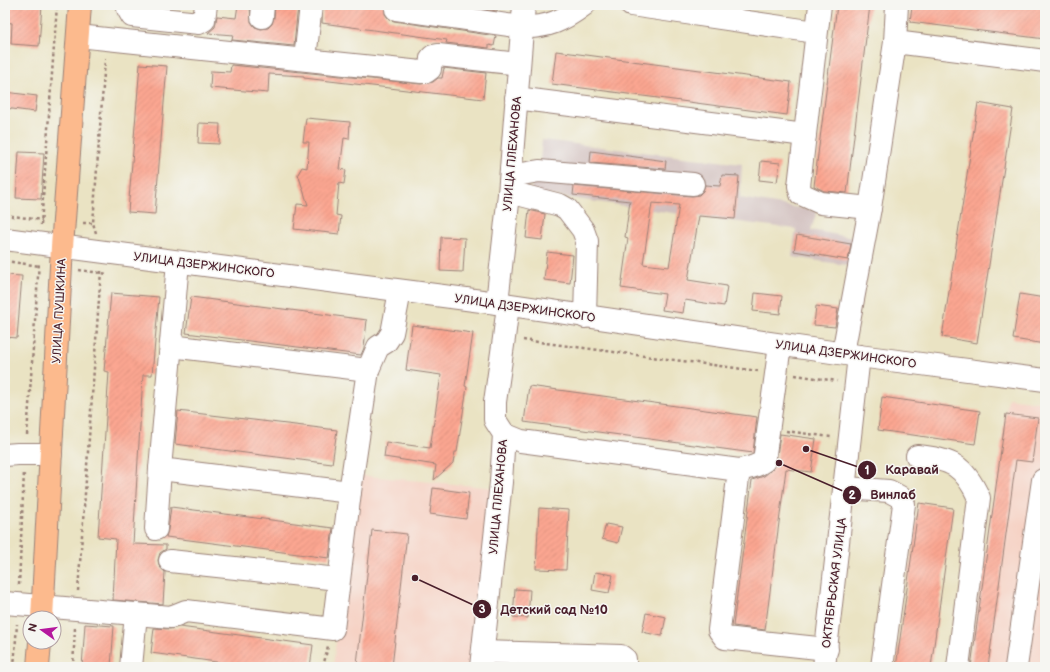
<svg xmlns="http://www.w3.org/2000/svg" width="1050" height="672" font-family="'Balsamiq Sans',sans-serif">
  <defs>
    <pattern id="building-hatch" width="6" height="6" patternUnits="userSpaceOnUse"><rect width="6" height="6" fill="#fba691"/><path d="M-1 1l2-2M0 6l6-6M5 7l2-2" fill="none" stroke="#d98e7d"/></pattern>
  </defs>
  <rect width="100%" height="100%" fill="#f6f6f2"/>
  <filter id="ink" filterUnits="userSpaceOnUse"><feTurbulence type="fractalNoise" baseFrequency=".025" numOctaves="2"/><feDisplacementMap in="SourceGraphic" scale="8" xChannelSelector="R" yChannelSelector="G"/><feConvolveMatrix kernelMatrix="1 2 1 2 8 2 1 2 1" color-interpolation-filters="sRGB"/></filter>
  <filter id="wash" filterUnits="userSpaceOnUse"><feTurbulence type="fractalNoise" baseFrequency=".012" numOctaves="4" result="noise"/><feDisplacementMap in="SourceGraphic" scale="16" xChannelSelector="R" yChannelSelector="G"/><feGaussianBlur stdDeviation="0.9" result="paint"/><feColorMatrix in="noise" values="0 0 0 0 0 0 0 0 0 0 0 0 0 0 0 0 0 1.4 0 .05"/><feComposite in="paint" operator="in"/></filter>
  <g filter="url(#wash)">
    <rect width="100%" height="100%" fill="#eae3c3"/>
    <g fill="#f6d2c4">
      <path d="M1008,398L1045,403V667H968Z"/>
      <path d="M356,475L496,488L478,667H333Z"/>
    </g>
    <path fill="#d1bfbe" d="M542,140L742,164L740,198L817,211L811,230L859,239L853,266L792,257L796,229L707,218L529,192L539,171Z"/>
    <g id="blocks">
      <g fill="url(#building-hatch)" fill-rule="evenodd">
        <path d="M5,5H42L39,46L11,44L12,23L5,22Z"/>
        <path d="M238,5H250L251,22L255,27L261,29L268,28L272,24L274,18L275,5H298L294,46L232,40L233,35L208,33L215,27L217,16L236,18Z"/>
        <path d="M346,5H385V14L389,19L394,21L496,36L494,46L489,45V48L446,43L447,40L322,23L323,6L345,8Z"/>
        <path d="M456,5H498L497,11Z"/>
        <path d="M837,5H870L847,193L824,191L814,186Z"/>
        <path d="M912,5H1045V39L910,22Z"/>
        <path d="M556,51L791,82L787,115L552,84Z"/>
        <path d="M140,64L167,66L155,214L128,212Z"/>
        <path d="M231,65L421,84L433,82L438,78H442L444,68L486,73L483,99L304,78V76L269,74L268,93L210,88L211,71L230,72Z"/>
        <path d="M5,92L37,96L35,112L5,108Z"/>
        <path d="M978,103L1013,109L977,343L942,337Z"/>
        <path d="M306,118L350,122L349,139L344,138L340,169L346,170L344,184L339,183L336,215L341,216L339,234L294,229L297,204L308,205L298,174L302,167L307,168L309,142H303Z"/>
        <path d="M199,123L220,124L219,144L198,143Z"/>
        <path d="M591,151L666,161L665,169L590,163Z"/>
        <path d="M19,152L44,153L41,199L16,198Z"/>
        <path d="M761,161L780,163L777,182L759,180Z"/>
        <path d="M722,175L739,176L735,219L699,216L688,280L727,286L724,306L685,300L683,313L662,310L665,294L621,288L628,238L625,237L630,201L573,195L574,186L692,196L699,195L703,191L705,185L720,186ZM652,203L679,205L669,267L643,264Z"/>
        <path d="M529,210L545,214L542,240L526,238Z"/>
        <path d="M797,235L851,244L848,260L794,251Z"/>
        <path d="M441,237L465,238L463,272L440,271Z"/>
        <path d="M547,252L573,255L570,283L544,280Z"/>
        <path d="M5,275L22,276L17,338L5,337Z"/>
        <path d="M111,293L159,297L152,375H143L133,544L166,545V549L160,553L158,560L159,566L165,572L163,604L113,600L116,539L98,537L109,372L104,371Z"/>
        <path d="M755,293L782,296L780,314L753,311Z"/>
        <path d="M1020,294L1045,298V344L1013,339Z"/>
        <path d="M191,297L367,320L364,348L361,355L186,333Z"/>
        <path d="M816,306L838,309L835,327L814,325Z"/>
        <path d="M412,325L473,333L465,386L467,387L457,452H455L453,463L434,480L436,465L384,457L386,442L430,448L441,375L406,370Z"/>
        <path d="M529,386L757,417L753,453L524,422Z"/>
        <path d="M882,397L980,411L975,444L878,430Z"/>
        <path d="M178,411L337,430L332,464L175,444Z"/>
        <path d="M1006,414L1038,418L1032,462L1016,460L988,667H971Z"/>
        <path d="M780,434L816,439L811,472L786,469L765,630L733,626L752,480L764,476L774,468L776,463Z"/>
        <path d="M433,488L469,493L466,519L430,514Z"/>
        <path d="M919,503L953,508L931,667H896Z"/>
        <path d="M171,507L333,528L329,558L166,537L168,530Z"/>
        <path d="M539,508L569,510L566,570L536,569Z"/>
        <path d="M606,524L622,527L618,543L602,539Z"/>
        <path d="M372,530L407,534L392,667L357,664Z"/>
        <path d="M595,572L613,575L609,593L592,590Z"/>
        <path d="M515,589L530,590L528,618L513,617Z"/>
        <path d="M646,613L666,617L662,636L642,632Z"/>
        <path d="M85,624L114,626L111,667H82Z"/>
        <path d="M180,627L313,645L310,667H253L151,653L154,628L170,629Z"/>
      </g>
    </g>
  </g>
  <g filter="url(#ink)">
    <use href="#blocks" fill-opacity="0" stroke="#9a8177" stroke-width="1"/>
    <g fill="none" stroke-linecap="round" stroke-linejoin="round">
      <defs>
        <g id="minor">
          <path d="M128,5V9L132,16L199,23L204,20L206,5"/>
          <path d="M631,5L816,32"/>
          <path d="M820,5L799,186L801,194L821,203L870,208"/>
          <path d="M396,9L522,27C548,28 564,20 584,5"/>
          <path d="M262,17L263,5"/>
          <path d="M78,36L421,72H426L430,69L431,58L433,56L438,55L519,64"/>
          <path d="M895,42L1045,61"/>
          <path d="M305,59L311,5"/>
          <path d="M516,98L805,135"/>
          <path d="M511,173L522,174L539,171L693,184"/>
          <path d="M509,194L521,195L560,205L567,209L583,230L587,241L585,317"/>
          <path d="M5,239L497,303L859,356L1045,380"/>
          <path d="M178,262L160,469L350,492"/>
          <path d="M497,303L509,194L524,5"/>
          <path d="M171,346L368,370"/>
          <path d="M843,353L870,208L895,42L897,5"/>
          <path d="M504,434L521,441L739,470L719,630L725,638L827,649"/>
          <path d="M5,455L18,454H51"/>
          <path d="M917,456C951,459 964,465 979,498L958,667"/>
          <path d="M739,470C748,468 756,467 764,461L780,345"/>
          <path d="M845,488L889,491L900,497L904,504L882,667"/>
          <path d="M156,529L160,469"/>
          <path d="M170,561L338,579"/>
          <path d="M5,603L171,617L186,611L333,629L350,492L368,370L378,347L386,342L392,333L400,291"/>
          <path d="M483,652L621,656L625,659V667"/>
          <path d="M131,667L136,614"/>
          <path d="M481,667L501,482L504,434L495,420V402L504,338L508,305"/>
          <path d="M824,667L859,356"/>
          <path d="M1016,667L1043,480"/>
        </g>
        <g id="major">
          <path d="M42,618L62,247L80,5"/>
          <path d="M38,667L40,642"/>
        </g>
      </defs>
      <use href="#minor" stroke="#9a8177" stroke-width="24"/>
      <use href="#major" stroke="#9a8177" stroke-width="24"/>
      <g stroke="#9a8177" stroke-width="2.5" stroke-dasharray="3 3" stroke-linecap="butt">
        <path d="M5,215L42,220"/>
        <path d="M83,223H93"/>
        <path d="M41,225L57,5"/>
        <path d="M96,233L93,223L105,59"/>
        <path d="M5,261L40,266"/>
        <path d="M79,270L108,274"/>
        <path d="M523,340L758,371"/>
        <path d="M795,375L837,381"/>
        <path d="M786,431L831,437"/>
        <path d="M27,435L39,262"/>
        <path d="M19,585L24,472"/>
        <path d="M78,591L101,271"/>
        <path d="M14,667L17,624"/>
        <path d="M73,667L75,628"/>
        <path d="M323,667L328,646"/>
      </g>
      <use href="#minor" stroke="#fff" stroke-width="22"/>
      <use href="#major" stroke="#fcba8d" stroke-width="22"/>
    </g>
  </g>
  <g text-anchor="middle" stroke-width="3" stroke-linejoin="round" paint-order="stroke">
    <g font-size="12" fill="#4a1f2b" stroke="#f6f6f2">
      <text transform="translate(512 154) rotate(-85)" y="4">УЛИЦА ПЛЕХАНОВА</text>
      <text transform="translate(204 265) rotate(7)" y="4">УЛИЦА ДЗЕРЖИНСКОГО</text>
      <text transform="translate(525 308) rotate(8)" y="4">УЛИЦА ДЗЕРЖИНСКОГО</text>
      <text transform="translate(59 311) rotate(-87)" y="4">УЛИЦА ПУШКИНА</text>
      <text transform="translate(846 354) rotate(8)" y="4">УЛИЦА ДЗЕРЖИНСКОГО</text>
      <text transform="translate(498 497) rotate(-85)" y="4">УЛИЦА ПЛЕХАНОВА</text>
      <text transform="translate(834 583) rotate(-83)" y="4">ОКТЯБРЬСКАЯ УЛИЦА</text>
    </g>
  </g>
  <path fill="none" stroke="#4a1f2b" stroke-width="1.5" d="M806 449L867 470M779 463L852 495M415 578L482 609"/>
  <g fill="#4a1f2b" stroke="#f6f6f2" stroke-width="1.5">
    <circle cx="806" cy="449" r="4"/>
    <circle cx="779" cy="463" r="4"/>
    <circle cx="415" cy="578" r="4"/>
    <circle cx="867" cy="470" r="10"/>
    <circle cx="852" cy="495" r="10"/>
    <circle cx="482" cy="609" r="10"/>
  </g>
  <g font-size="12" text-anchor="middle" font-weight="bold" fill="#fff">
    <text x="867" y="474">1</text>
    <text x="852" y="499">2</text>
    <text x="482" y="613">3</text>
  </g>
  <g font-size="13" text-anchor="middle" font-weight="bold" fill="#4a1f2b" stroke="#f6f6f2" stroke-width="3" stroke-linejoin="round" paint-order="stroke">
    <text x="912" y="474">Каравай</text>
    <text x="893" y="499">Винлаб</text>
    <text x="554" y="614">Детский сад №10</text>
  </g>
  <rect width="1050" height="672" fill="none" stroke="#f6f6f2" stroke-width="20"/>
  <g transform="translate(42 630) rotate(284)"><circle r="19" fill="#f6f6f2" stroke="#b1a0a2"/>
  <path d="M0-3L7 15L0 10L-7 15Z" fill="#b5179e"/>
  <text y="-6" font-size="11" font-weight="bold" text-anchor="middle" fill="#4a1f2b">N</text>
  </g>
</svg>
